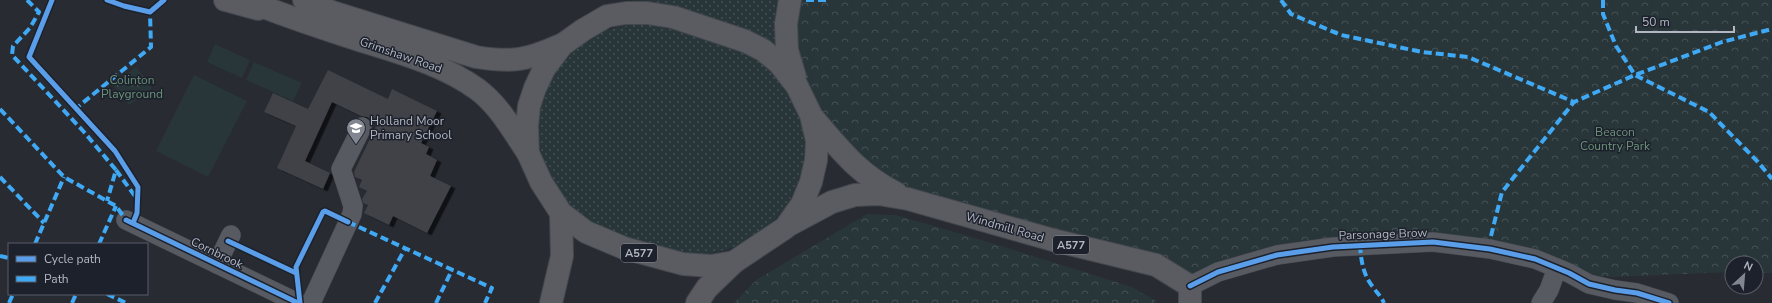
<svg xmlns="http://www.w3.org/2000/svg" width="1772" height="303" font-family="'Nunito Sans',sans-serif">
  <defs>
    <pattern id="grass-dots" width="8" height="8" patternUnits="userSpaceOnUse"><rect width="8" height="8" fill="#283639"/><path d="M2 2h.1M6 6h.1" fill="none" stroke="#455154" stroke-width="1.8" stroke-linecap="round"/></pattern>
    <pattern id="forest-crowns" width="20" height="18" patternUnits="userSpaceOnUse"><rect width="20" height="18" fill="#283639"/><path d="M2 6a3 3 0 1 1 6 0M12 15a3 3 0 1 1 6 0" fill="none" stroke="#455154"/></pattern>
    <filter id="shadow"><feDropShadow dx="4.5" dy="2.5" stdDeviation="0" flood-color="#0009"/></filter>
  </defs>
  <rect width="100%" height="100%" fill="#282b32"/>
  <g fill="url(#grass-dots)">
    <path d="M633,0H783L777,49L759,34L681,10L631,4Z"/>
    <path d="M640,24C673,25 748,45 771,70C785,84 796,101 801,120C818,182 773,243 712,253C688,257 665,249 642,242C619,235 593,229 575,212C519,159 527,63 602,32C614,27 627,25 640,24Z"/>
  </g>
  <g fill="url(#forest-crowns)">
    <path d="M790,0H1772V273H1756V263H1732V272L1612,277L1569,273L1490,249L1333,247L1190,286L881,185L797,86Z"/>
    <path d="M136,67L152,88L129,105L113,85Z"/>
    <path d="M867,214L896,215L985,241L1132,287L1156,301V303H734L756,280Z"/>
  </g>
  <g fill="#283639">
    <path d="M215,44L250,60L242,78L207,62Z"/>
    <path d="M254,62L302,83L293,101L246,80Z"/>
    <path d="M194,75L247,101L208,177L156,151Z"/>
  </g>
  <path fill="#3f4247" filter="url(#shadow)" d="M328,70L388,99L392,89L437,111L421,143L429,147L426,154L437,160L430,176L451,186L427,233L393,216L389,225L364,213L368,205L363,203L362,199L367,191L359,187L362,180L355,177L354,172L377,124L367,117L361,116L332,102L305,161L330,173L323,189L277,168L296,126L264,112L273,93L308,109Z"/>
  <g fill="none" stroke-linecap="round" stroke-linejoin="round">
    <defs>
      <g id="minor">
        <path d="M126,220L298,303"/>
        <path d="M217,264L231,235"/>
        <path d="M1190,286L1218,272L1277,255L1333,247L1433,242L1490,249L1535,259L1569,273L1589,284L1615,290L1637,293L1669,303"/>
        <path d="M311,303L352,214L353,206L341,169L362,127"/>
        <path d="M1541,303L1549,290L1557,268"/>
      </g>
      <g id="major">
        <path d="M225,0L258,9"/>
        <path d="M245,0C283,15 321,28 359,40C400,53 442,64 477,89C499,105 513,131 528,153"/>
        <path d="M304,0L332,12L476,57C513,63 527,60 561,45"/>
        <path d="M790,0L786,24L787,50L795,77"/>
        <path d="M626,13H647L673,17L745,41L763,50L779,63L797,86L811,115L817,141L816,160L811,182L802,204L785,228L734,262L711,266L683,264L624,248L586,232L561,213L541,182L528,153L527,126L529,106L535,88L544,69L562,45L583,30L607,16Z"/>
        <path d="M813,118C840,149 858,174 896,193"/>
        <path d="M789,225L832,202L855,195L879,194L908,199L1053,240L1156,265L1190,286V303"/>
        <path d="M551,303L562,256L561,213"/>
        <path d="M697,303L707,288L734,262"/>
      </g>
    </defs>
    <use href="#minor" stroke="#44464c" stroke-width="20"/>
    <use href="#major" stroke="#45484f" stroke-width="24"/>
    <use href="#minor" stroke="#575a61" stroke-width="19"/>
    <use href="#major" stroke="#5a5c62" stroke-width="22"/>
    <g stroke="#3fa9f5" stroke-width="4" stroke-dasharray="8 4" stroke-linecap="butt">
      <path d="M27,0L39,12L30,28L13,46L12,55L84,132L116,170L107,201"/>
      <path d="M806,0H826"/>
      <path d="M1281,0L1291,14L1341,35L1422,52L1468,57L1574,102L1635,75L1722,42L1772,29"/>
      <path d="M1603,0V14L1616,46L1635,75L1709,112L1758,162L1772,179"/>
      <path d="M0,109L64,177L116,206L126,220"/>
      <path d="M74,110L151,47L150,12"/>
      <path d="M116,170L137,199"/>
      <path d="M0,177L44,223"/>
      <path d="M348,222L492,288L485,303"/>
      <path d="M1491,236L1502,192L1574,102"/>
      <path d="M35,244L64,177"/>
      <path d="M99,244L116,206"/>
      <path d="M1360,245C1361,260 1363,275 1373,287C1377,293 1381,296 1384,303"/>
      <path d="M0,256L9,258"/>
      <path d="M107,294L126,303"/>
      <path d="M9,303L13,294"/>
      <path d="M72,303L76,294"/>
      <path d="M375,303L405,249"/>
      <path d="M436,303L452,270"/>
    </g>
    <defs>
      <g id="cycleway">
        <path d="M52,0L29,57L115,151L138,187L137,213L133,223"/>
        <path d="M107,0L124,6L150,12L164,0"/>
        <path d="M126,220L298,303"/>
        <path d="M228,241L296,273"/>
        <path d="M1190,286L1218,272L1277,255L1333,247L1433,242L1490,249L1535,259L1569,273L1589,284L1615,290L1637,293L1669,303"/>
        <path d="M300,303L296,267L323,212L325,211L348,222"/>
      </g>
    </defs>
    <use href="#cycleway" stroke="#1c212c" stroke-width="8"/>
    <use href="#cycleway" stroke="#5a9eea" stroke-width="5"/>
  </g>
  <defs>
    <symbol id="school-pin" viewBox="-11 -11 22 30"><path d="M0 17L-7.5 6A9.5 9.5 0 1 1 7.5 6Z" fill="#828690" stroke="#1c212c"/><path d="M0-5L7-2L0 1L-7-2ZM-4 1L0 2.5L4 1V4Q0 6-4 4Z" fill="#fff"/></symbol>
  </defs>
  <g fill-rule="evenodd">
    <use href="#school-pin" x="345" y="117" width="22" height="30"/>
  </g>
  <g text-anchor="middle" stroke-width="3" stroke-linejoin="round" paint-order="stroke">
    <g fill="#1c212c" stroke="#858a96" stroke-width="1">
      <rect x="1053" y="236" width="36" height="18" rx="3"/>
      <rect x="621" y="244" width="36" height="18" rx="3"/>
    </g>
    <g font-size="11" font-weight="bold" fill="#b2b7c3">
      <text x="1071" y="249">A577</text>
      <text x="639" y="257">A577</text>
    </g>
    <g font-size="12" fill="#b2b7c3" stroke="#1c212c">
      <text transform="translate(401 55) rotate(19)" y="4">Grimshaw Road</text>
      <text transform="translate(1005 227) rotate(16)" y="4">Windmill Road</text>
      <text transform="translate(1383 234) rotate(-2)" y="4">Parsonage Brow</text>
      <text transform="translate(217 253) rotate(26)" y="4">Cornbrook</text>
    </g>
    <g font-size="12" fill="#6c9178" stroke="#1c212c">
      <text x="132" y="84">Colinton<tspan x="132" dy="14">Playground</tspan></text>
      <text x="1615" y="136">Beacon<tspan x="1615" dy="14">Country Park</tspan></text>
    </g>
    <g font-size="12" fill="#b2b7c3" stroke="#1c212c" text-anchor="start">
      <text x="370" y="125">Holland Moor<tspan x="370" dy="14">Primary School</tspan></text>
    </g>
  </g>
  <rect x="8" y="243" width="140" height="52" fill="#1c212c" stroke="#585d68"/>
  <rect x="16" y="256" width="20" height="6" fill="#5a9eea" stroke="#585d68"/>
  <text x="44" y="263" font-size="12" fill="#b2b7c3">Cycle path</text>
  <rect x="16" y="276" width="20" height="6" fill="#3fa9f5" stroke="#585d68"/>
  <text x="44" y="283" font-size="12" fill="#b2b7c3">Path</text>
  <g transform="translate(1744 275) rotate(26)"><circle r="19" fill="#1c212c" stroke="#585d68"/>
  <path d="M0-3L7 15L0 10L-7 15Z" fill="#828690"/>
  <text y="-6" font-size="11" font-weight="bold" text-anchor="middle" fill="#b2b7c3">N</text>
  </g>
  <path d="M1636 26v6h98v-6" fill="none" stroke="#b2b7c3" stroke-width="2"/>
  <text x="1642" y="26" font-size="12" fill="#b2b7c3" stroke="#1c212c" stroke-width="3" paint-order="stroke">50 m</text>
</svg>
